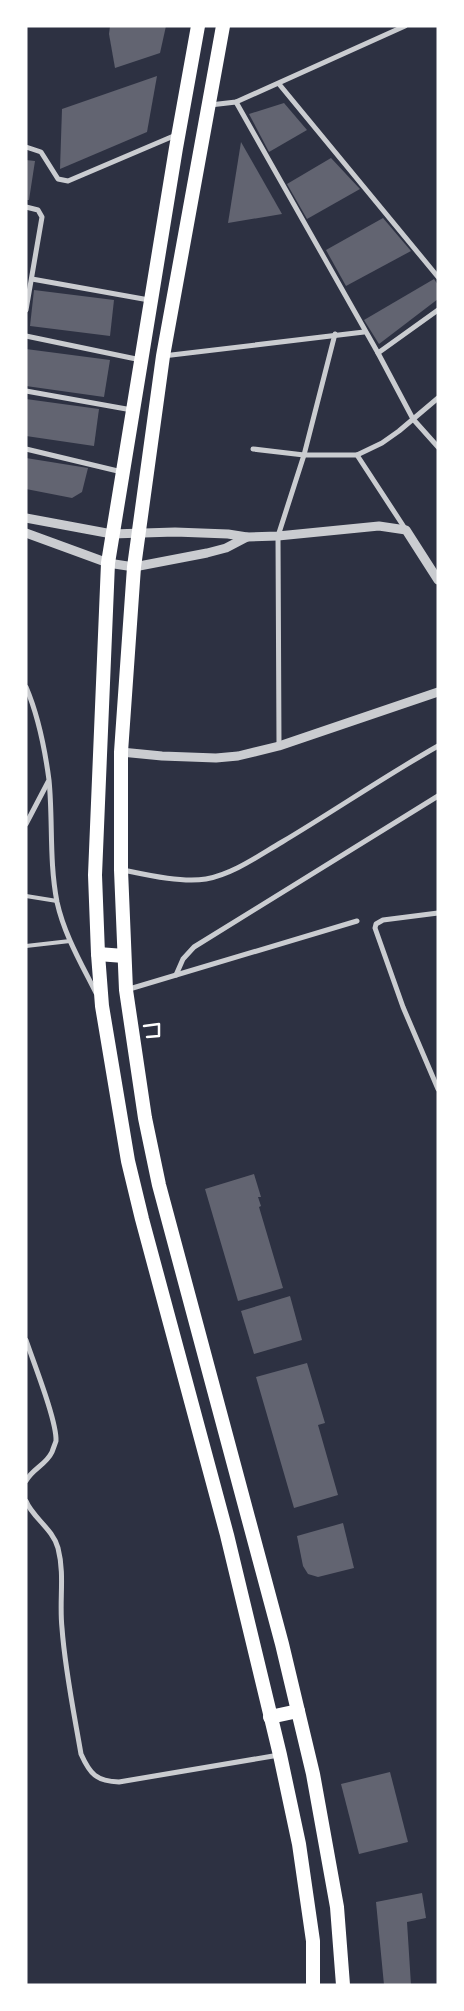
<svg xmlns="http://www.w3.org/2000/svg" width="464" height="2011" font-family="Figtree,sans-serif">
  <rect width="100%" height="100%" fill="#2d3142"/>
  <g fill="#626471">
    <path d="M110,26H166L160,53L115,68L109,34Z"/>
    <path d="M157,76L147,132L60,169L62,109Z"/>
    <path d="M284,103L307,130L269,152L249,114Z"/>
    <path d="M241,142L282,214L228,223Z"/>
    <path d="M331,158L360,189L307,219L287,184Z"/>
    <path d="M26,160L35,161L29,200H26Z"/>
    <path d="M383,218L411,251L346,286L326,250Z"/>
    <path d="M434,279L438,285V299L379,344L364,320Z"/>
    <path d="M34,290L114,300L110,336L30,326Z"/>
    <path d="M26,349L110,360L104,397L26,386Z"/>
    <path d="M26,399L99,409L94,446L26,436Z"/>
    <path d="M26,458L88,468L82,492L72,498L26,489Z"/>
    <path d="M254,1174L261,1197H258L261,1206L259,1207L283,1288L238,1301L205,1189Z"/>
    <path d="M290,1296L302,1340L254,1354L241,1311Z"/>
    <path d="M307,1363L325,1423L318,1425L338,1495L294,1508L256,1377Z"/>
    <path d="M343,1523L354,1568L318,1577L308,1574L303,1566L297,1536Z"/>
    <path d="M390,1772L408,1842L359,1854L341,1784Z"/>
    <path d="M422,1893L426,1918L407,1922L411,1985H384L376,1902Z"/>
  </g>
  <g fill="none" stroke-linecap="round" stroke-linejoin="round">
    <path stroke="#fff" stroke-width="2.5" d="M144,1026L159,1024V1036L147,1037"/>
    <g stroke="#caccd0" stroke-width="4">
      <path d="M26,896L57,901"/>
      <path d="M26,946L70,941"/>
    </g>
    <g stroke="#caccd0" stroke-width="5">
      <path d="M279,84L438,277"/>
      <path d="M236,102L378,353L413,419L438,447"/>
      <path d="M210,105L236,102L405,26"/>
      <path d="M26,147L41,152L58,179L68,181L176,135"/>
      <path d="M26,207L38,210L42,217L26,310"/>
      <path d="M32,279L149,300"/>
      <path d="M26,336L141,360"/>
      <path d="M378,353L438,310"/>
      <path d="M163,356L364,332"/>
      <path d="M26,391L132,410"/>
      <path d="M26,449L122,472"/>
      <path d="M253,449L304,455H357L406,530"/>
      <path d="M357,455L382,443L399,431L438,398"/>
      <path d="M26,687C38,715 45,750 49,780C53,820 49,861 57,902C64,934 81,963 96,993"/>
      <path d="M279,746L278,536L304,455L335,334"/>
      <path d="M26,824L48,782"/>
      <path d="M123,870C147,875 182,883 206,879C233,874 258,856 282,842C334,811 385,776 438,746"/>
      <path d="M438,913L383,920L376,924L375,928L403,1007L438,1089"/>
      <path d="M176,975L183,959L194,947L438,796"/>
      <path d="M126,990L357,921"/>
      <path d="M26,1340C33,1361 57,1421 56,1441C55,1444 53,1449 52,1452C46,1465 32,1469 26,1481"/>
      <path d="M26,1501C32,1517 53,1529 58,1548C65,1575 59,1601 62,1628C65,1670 74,1713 81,1754C90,1774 96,1781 119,1782L279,1755"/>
    </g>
    <g stroke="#caccd0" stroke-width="9">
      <path d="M26,518L112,534L175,532L228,534L247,537L278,536L379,526L406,530L438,580"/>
      <path d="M26,533L108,563L134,567L207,553L226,548L247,537"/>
      <path d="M121,752L162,756L216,758L238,756L279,746L438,692"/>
    </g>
    <g stroke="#fff" stroke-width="14">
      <path d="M198,26L176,148L108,563L95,875L98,954L102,1006L128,1161L142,1219L227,1535L280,1755L299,1844L313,1941V1985"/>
      <path d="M223,26L163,356L134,567L121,752V870L126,990L145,1118L159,1185L282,1644L313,1774L337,1907L343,1985"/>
      <path d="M98,954L124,956"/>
      <path d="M270,1717L298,1711"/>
    </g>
  </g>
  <rect width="464" height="2011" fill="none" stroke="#ffffff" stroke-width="55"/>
</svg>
